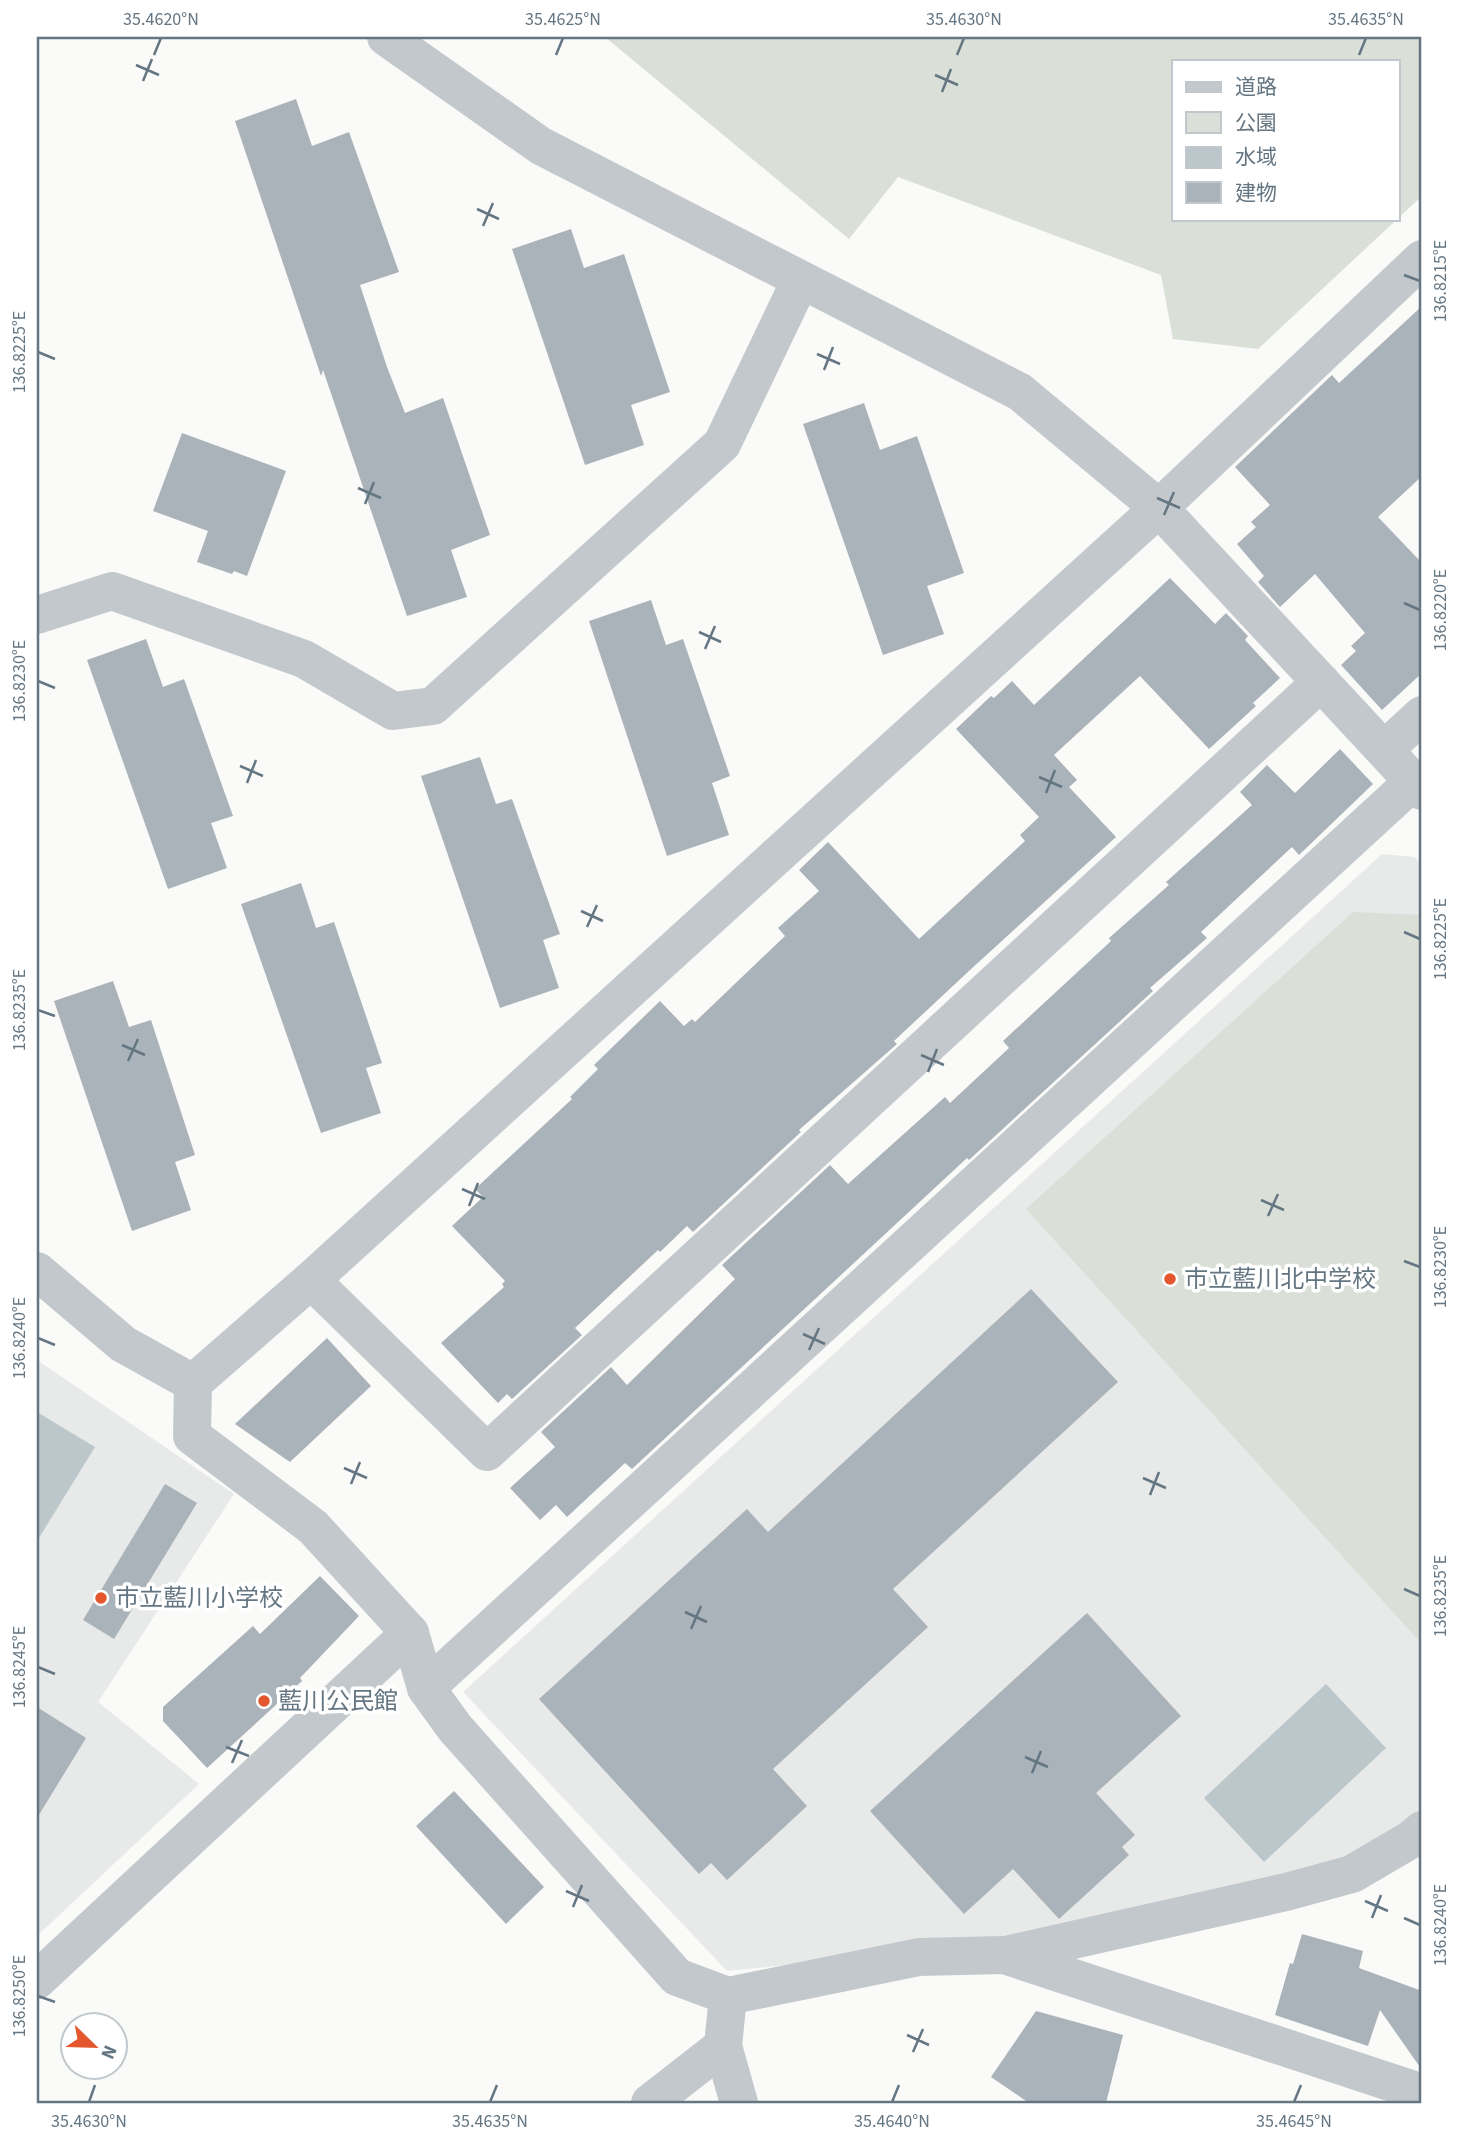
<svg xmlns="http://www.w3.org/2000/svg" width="1459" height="2140" font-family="'Source Sans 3','Noto Sans JP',sans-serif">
  <rect width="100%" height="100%" fill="#fafaf8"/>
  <g fill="#e8e9e9">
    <path d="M1382,854L1415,857L1422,865V1815L1340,1868L1004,1943L727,1971L463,1692Z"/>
    <path d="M37,1360L234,1494L98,1702L199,1784L37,1936Z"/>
  </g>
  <g fill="#dadfd7" fill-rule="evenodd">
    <path d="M605,37H1422V196L1258,349L1173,339L1161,275L898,177L849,239ZM1174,61H1398V219H1174Z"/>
    <path d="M1353,912L1422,915V1644L1026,1209Z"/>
  </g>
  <g fill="#bbc7cb">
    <path d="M37,1412L95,1447L37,1541Z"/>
    <path d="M1326,1684L1386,1748L1264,1862L1204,1798Z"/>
  </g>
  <g fill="#aab3b9">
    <path d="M296,99L312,146L349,132L399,272L360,285L387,367L405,413L443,398L490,535L451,550L467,597L407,616L323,370L321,376L235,121Z"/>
    <path d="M571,229L584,268L624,254L670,392L631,405L644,445L585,465L512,249Z"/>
    <path d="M1422,306V476L1378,517L1422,563V673L1382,710L1341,665L1356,651L1351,646L1365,633L1315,574L1280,607L1258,582L1264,576L1237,544L1256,527L1251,522L1270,505L1235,467L1332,375L1339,383Z"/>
    <path d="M864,403L880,450L917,436L964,573L927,586L944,634L883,655L803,424Z"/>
    <path d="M182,433L286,471L247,576L234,571L232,574L197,562L208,531L153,511Z"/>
    <path d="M1170,578L1215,624L1226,613L1248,636L1245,640L1280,678L1253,703L1256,706L1209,749L1140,676L1054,755L1077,780L1069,787L1116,837L970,970L894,1041L897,1044L799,1130L801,1132L693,1232L687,1226L660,1252L658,1250L575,1328L582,1335L512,1399L507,1394L498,1403L441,1343L504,1287L502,1284L505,1281L452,1226L483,1197L475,1189L572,1099L570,1097L598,1069L594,1065L660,1001L684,1026L692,1019L695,1022L785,936L778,928L819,891L799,870L828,842L919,939L1025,841L1020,835L1039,817L956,729L991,696L994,698L1012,681L1034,705Z"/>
    <path d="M651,600L666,645L683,639L730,776L712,783L729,835L667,856L589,621Z"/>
    <path d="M146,639L163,687L184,679L233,816L211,823L227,868L168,889L87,660Z"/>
    <path d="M1340,749L1373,784L1299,855L1292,847L1201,932L1207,938L1150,988L1153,991L969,1160L967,1158L632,1469L625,1463L567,1517L556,1505L540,1520L510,1488L555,1447L541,1432L611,1367L627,1385L735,1279L722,1265L830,1165L848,1184L945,1097L950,1103L1009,1048L1003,1041L1111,941L1109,938L1169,885L1166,882L1252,805L1240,792L1267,765L1295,793Z"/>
    <path d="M480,757L496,804L512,799L560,934L543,940L559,988L500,1008L421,776Z"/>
    <path d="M301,883L316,928L334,922L382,1063L366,1068L381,1113L321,1133L241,904Z"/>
    <path d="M113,981L129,1027L151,1020L195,1155L175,1162L191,1210L132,1231L54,1001Z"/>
    <path d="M1031,1289L1118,1382L893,1589L928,1627L773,1769L807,1806L727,1880L711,1863L699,1874L539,1699L747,1509L768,1532Z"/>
    <path d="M327,1338L371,1386L290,1462L235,1424Z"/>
    <path d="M165,1484L197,1503L114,1639L83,1620Z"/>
    <path d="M320,1576L359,1616L300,1678L302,1681L207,1768L163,1721V1707L253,1626L260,1634Z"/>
    <path d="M1087,1613L1181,1716L1096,1793L1135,1835L1122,1847L1129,1855L1059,1919L1013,1869L964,1914L870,1811Z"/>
    <path d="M37,1707L86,1738L37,1818Z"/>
    <path d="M454,1791L544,1887L506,1924L416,1826Z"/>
    <path d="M1302,1934L1363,1951L1359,1968L1422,1991V2070L1380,2010L1368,2046L1275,2015L1290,1963L1293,1964Z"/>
    <path d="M1036,2011L1123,2035L1106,2103H1029L991,2077Z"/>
  </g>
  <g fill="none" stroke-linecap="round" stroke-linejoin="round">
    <g stroke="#c3c8cc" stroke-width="38">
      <path d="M386,37L541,146L1020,392L1159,508L1422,791"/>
      <path d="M1422,259L1159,508L311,1280L193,1383L192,1436L313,1527L410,1633L426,1688L455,1728L677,1977L728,1996L919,1957L1004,1955L1420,2092L1422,2094"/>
      <path d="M37,615L112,591L304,659L393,711L433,706L722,444L800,281"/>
      <path d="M1384,750L1422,715"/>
      <path d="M37,1271L123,1344L193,1383"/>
      <path d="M311,1280L487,1452L1321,682"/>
      <path d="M426,1688L1414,781"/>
      <path d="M1006,1955L1286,1892L1352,1874L1410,1840L1422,1830"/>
      <path d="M37,1980L410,1633"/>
      <path d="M728,1996L723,2046L739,2103"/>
      <path d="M650,2103L723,2046"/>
    </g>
  </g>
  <path fill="none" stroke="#657683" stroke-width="2.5" d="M154,55L161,38M556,55L563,38M957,55L964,38M1359,55L1366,38M136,65L159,75M935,75L958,85M143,81L152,59M942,92L951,69M477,209L499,219M483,226L493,203M1404,275L1420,281M38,352L55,359M817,354L840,364M824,370L833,347M358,488L381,498M1157,498L1180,508M365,504L374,482M1164,515L1174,492M1404,603L1420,610M699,632L721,642M705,649L715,626M38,681L55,688M240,766L263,776M1039,777L1062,787M247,783L256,760M1046,793L1055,770M581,911L603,921M587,927L597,905M1404,932L1420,939M38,1010L55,1016M122,1045L145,1055M921,1055L944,1065M128,1061L138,1039M928,1072L937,1049M462,1189L485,1199M1261,1200L1284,1210M469,1206L478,1183M1268,1216L1278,1194M1404,1261L1420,1267M803,1334L825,1344M38,1338L55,1345M809,1350L819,1328M344,1468L367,1478M1143,1478L1166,1488M351,1484L360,1462M1150,1495L1159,1472M1404,1589L1420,1596M685,1612L707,1622M691,1629L701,1606M38,1667L55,1674M226,1747L249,1756M1025,1757L1048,1767M232,1763L242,1740M1032,1773L1041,1751M566,1891L589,1901M1365,1901L1388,1911M573,1907L582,1885M1372,1918L1381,1895M1404,1918L1420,1925M38,1996L55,2002M907,2035L929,2045M913,2052L923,2029M89,2102L95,2085M490,2102L497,2085M892,2102L899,2085M1294,2102L1301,2085"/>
  <g fill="#e4572e" stroke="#fff" stroke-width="2.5">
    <circle cx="1170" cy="1279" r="7"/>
    <circle cx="101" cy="1598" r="7"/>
    <circle cx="264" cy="1701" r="7"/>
  </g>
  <g text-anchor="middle" stroke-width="7" stroke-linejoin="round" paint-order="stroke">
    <g font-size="24" fill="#657683" stroke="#fff" text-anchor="start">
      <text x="1184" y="1287">市立藍川北中学校</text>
      <text x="115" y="1606">市立藍川小学校</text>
      <text x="278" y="1709">藍川公民館</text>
    </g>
  </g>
  <rect width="1459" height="2140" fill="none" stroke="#ffffff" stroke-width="77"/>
  <rect x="1172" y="60" width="228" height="161" fill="#ffffff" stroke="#c1c8cd" stroke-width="2"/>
  <rect x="1186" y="82" width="35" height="10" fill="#c3c8cc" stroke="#c1c8cd" stroke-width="2"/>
  <text x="1235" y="94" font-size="21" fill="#657683">道路</text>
  <rect x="1186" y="112" width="35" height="21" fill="#dadfd7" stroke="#c1c8cd" stroke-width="2"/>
  <text x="1235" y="130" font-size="21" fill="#657683">公園</text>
  <rect x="1186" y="147" width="35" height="21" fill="#bbc7cb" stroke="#c1c8cd" stroke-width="2"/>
  <text x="1235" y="164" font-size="21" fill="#657683">水域</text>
  <rect x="1186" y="182" width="35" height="21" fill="#aab3b9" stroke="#c1c8cd" stroke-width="2"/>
  <text x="1235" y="200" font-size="21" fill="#657683">建物</text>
  <g transform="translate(94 2046) rotate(113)"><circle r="33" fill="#ffffff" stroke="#c1c8cd" stroke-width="2"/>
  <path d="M0-5L12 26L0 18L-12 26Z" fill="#e4572e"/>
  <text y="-10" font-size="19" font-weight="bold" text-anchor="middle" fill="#657683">N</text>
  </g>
  <rect x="38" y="38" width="1382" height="2064" fill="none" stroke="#657683" stroke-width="2.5"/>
  <g font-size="18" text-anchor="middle" fill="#657683">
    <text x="161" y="25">35.4620°N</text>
    <text x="563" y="25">35.4625°N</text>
    <text x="964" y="25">35.4630°N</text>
    <text x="1366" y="25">35.4635°N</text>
    <text transform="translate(1440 281) rotate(-90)" y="6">136.8215°E</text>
    <text transform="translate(19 352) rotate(-90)" y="6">136.8225°E</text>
    <text transform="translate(1440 610) rotate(-90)" y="6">136.8220°E</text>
    <text transform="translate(19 681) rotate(-90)" y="6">136.8230°E</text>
    <text transform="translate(1440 939) rotate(-90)" y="6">136.8225°E</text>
    <text transform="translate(19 1010) rotate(-90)" y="6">136.8235°E</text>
    <text transform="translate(1440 1267) rotate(-90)" y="6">136.8230°E</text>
    <text transform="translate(19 1338) rotate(-90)" y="6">136.8240°E</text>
    <text transform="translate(1440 1596) rotate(-90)" y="6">136.8235°E</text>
    <text transform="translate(19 1667) rotate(-90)" y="6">136.8245°E</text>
    <text transform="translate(1440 1925) rotate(-90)" y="6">136.8240°E</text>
    <text transform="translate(19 1996) rotate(-90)" y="6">136.8250°E</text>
    <text x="89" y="2127">35.4630°N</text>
    <text x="490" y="2127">35.4635°N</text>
    <text x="892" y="2127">35.4640°N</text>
    <text x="1294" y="2127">35.4645°N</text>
  </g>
</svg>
